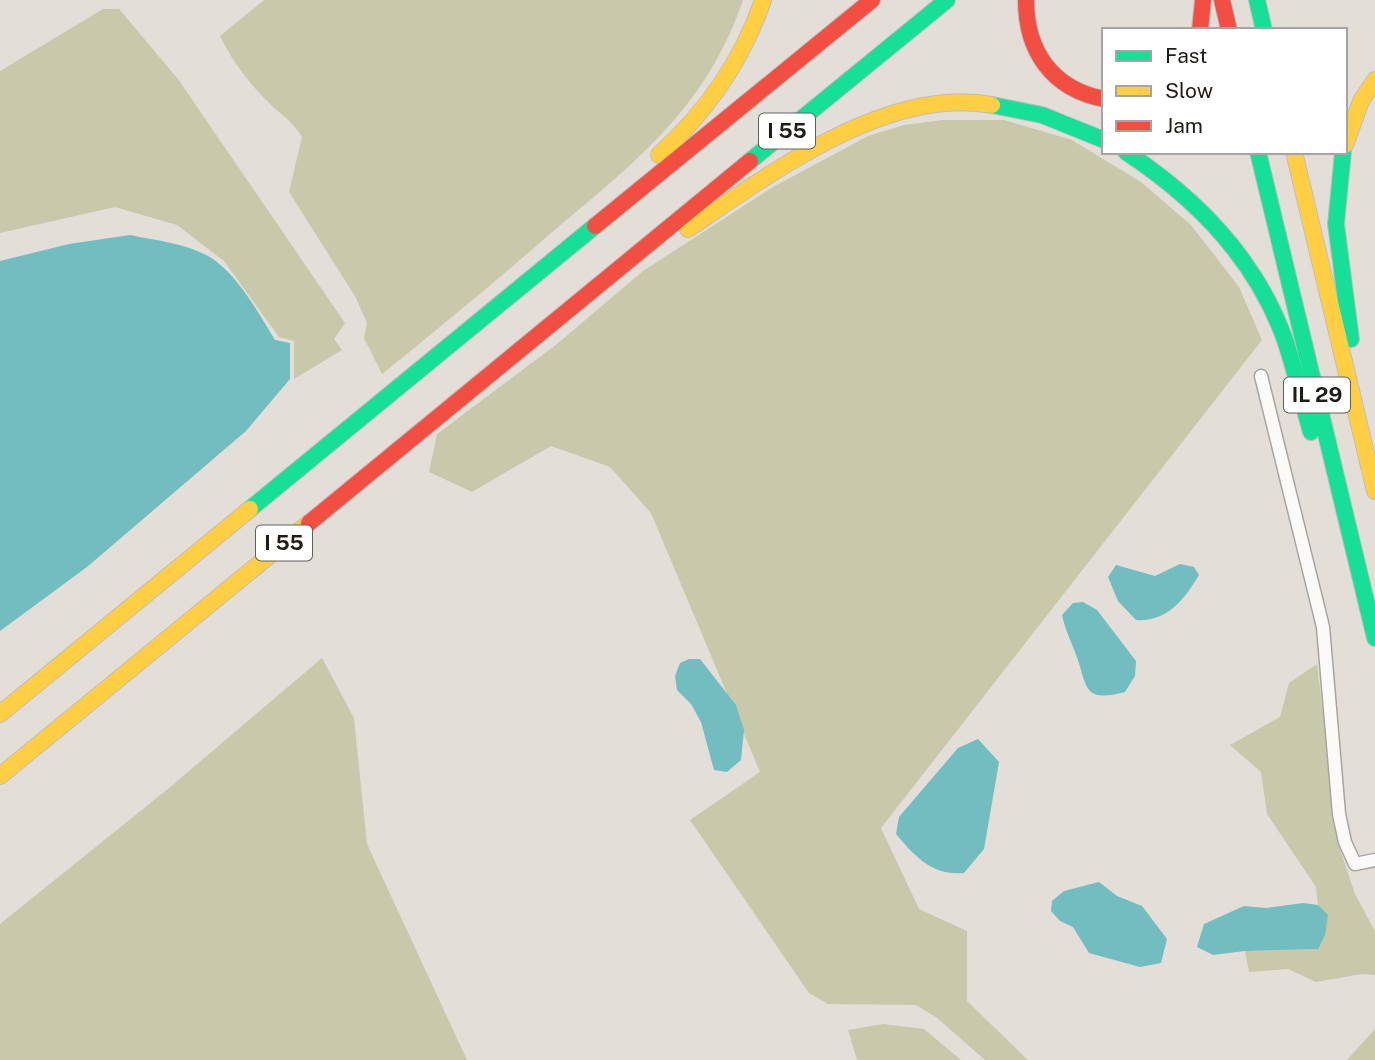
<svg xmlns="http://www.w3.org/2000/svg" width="1375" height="1060" font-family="'Public Sans',sans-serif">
  <rect width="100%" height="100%" fill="#e4ded9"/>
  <g fill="#c7c9aa">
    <path d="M264,0H743C706,109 634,163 550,234C495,282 439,328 382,374L364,338L367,323L355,296L289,192L302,137C291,119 282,116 268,102C249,83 232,61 220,36Z"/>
    <path d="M103,9H119L178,79L345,323L334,339L342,350L294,379V341L279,337L224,261L177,225L115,207L0,233V71Z"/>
    <path d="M943,120H1004L1072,140L1141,182L1191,225L1239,287L1262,340L881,828L919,909L967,931V1001L1028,1060H985L937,1018L916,1005L828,1004L809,993L690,820L760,772L651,513L610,467L551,446L472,492L429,472L437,434L557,344L643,271L773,187L868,136L904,125Z"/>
    <path d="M322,658L354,718L367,844L467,1060H0V924L169,788Z"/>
    <path d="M1317,664L1339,846L1355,894L1375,931V975L1362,974L1316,982L1288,969L1249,972L1245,951L1317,949L1327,918L1318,905L1316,887L1267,814L1261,772L1230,745L1280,717L1289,683Z"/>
    <path d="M883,1024L924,1029L961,1060H857L848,1030Z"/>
    <path d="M1375,1029V1060H1347Z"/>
  </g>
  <g fill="#71bdc0">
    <path d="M130,235C158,241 194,244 217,262C241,281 260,315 275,340L290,343V379L246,431L87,567L0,631V261L69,244Z"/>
    <path d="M1180,564L1194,567L1199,575C1184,600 1167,622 1136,620L1118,601L1108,577L1116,565L1155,576Z"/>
    <path d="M1083,602L1097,610L1136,661L1135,676L1125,692C1080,704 1088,684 1075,652C1070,639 1065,629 1062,615L1073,603Z"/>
    <path d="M689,659H700L736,705L744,730L741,760L727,772L714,770L701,722L691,704L677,690L675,676L680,663Z"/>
    <path d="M978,739L999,762L984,849L964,873C933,876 915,857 896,834L899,817L958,748Z"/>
    <path d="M1099,882L1117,896L1142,906L1167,939L1161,963L1140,967L1089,953L1073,927L1060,921L1051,911L1052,901L1064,891Z"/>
    <path d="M1303,903L1318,905L1328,915L1325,935L1318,949L1245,951L1213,955L1197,947L1204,924L1244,906L1266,908Z"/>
  </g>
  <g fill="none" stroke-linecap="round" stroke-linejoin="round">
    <defs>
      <path id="street" d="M1261,376L1323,627L1339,814L1345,842L1355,864L1375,860"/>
      <g id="fast">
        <path d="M1257,0L1264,30"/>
        <path d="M992,105L1042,115L1104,140"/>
        <path d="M1126,152C1196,198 1256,259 1285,340C1295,370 1302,401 1311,432"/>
        <path d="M1258,152L1375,638"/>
        <path d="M1343,152L1336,224L1351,339"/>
        <path d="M750,161L947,0"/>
        <path d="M250,509L595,226"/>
      </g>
      <g id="slow">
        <path d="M1345,145L1361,101L1375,80"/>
        <path d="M1294,152L1375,491"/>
        <path d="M659,155C707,111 742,62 763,0"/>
        <path d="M688,229C770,174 888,85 992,105"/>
        <path d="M0,714L250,509"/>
        <path d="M0,776L309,523"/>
      </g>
      <g id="jam">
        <path d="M1026,0C1026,51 1052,89 1104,99"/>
        <path d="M1222,0L1229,30"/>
        <path d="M1200,30L1203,0"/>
        <path d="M595,226L872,0"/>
        <path d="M309,523L750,161"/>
      </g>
    </defs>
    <use href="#street" stroke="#a8a4a0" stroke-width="15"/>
    <use href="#fast" stroke="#c0bdbb" stroke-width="18"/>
    <use href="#slow" stroke="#c0bdbb" stroke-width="18"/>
    <use href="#jam" stroke="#c0bdbb" stroke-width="18"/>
    <use href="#street" stroke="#fbfaf9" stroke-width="12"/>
    <use href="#fast" stroke="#16e098" stroke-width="16"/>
    <use href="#slow" stroke="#ffcf43" stroke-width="16"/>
    <use href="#jam" stroke="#f24e42" stroke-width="16"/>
  </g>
  <g text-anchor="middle" stroke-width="6" stroke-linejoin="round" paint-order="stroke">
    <g fill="#fff" stroke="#62605d" stroke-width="2">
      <rect x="759" y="113.5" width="56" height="35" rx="5"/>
      <rect x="1284" y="377.5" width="66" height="35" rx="5"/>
      <rect x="256" y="525.5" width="56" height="35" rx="5"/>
    </g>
    <g font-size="21" font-weight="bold" fill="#1f1c18">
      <text x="787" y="138">I 55</text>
      <text x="1317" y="402">IL 29</text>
      <text x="284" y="550">I 55</text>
    </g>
  </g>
  <rect x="1102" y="28" width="245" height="126" fill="#ffffff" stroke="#a5a4a3" stroke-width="2"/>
  <rect x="1116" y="51" width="35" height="10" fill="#16e098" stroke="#a5a4a3" stroke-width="2"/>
  <text x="1165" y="63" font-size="21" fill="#1f1c18">Fast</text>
  <rect x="1116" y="86" width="35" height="10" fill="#ffcf43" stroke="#a5a4a3" stroke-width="2"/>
  <text x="1165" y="98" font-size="21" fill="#1f1c18">Slow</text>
  <rect x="1116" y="121" width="35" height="10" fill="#f24e42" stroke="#a5a4a3" stroke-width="2"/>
  <text x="1165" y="133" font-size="21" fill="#1f1c18">Jam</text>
</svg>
